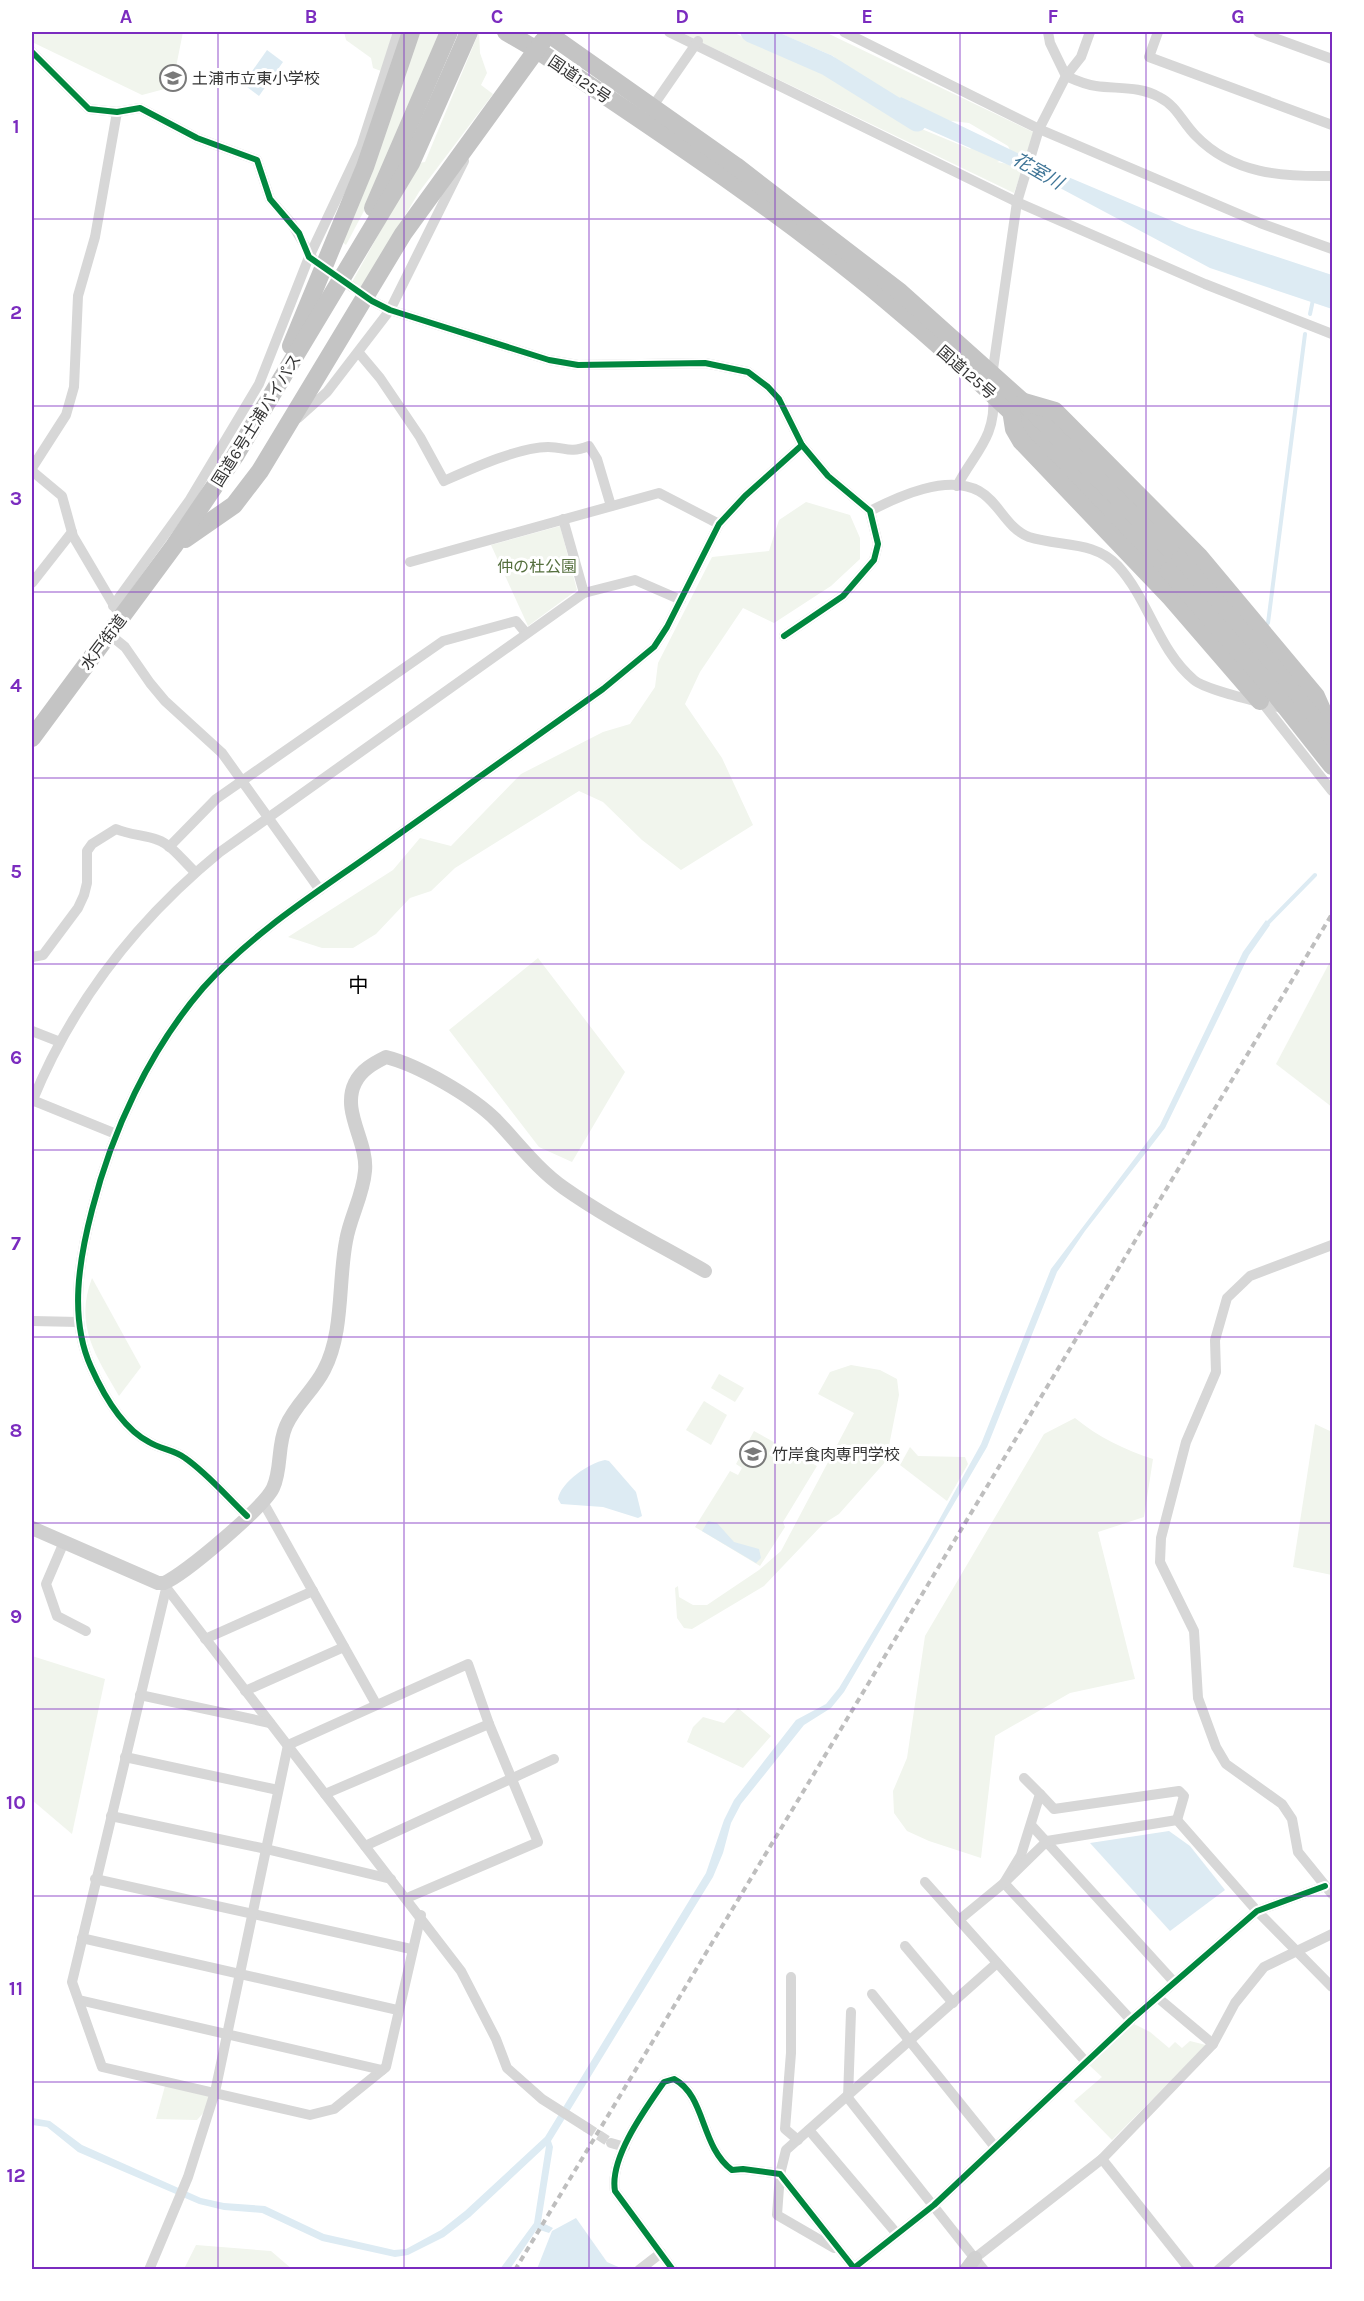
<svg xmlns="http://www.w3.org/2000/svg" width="1364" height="2301" font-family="Karla,'Noto Sans JP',sans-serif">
  <rect width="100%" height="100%" fill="#fff"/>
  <g fill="#f1f5ed">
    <path d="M32,32H183L172,87L142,95L32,42Z"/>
    <path d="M344,32H393L381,71L373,68L371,58L346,40Z"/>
    <path d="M416,32H441L365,209L346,245L341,241Z"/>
    <path d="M479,32L480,53L487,73L481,85L493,94L419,192L361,290L351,284L418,163L425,162Z"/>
    <path d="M680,32H732L824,73L912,125L970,149L974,145L1003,160L997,162L1013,165L1021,173L1014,193Z"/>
    <path d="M777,32H825L1035,133L1027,158L1012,154L1008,146L969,123L925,118L863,81L833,56Z"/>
    <path d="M806,502L850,515L860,538V559L831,586L774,623L743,608L700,672L685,704L722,758L753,825L681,870L642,840L603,802L579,791L455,868L431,891L410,898L376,934L353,948H322L288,937L393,870L420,838L451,846L521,774L603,732L630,724L655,687L658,663L712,557L769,551L779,520Z"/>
    <path d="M560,526L577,590L528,626L491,545Z"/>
    <path d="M538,958L625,1072L572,1162L539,1147L449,1030Z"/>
    <path d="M1332,958V1107L1276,1064Z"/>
    <path d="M92,1278L141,1367L119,1396C96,1356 74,1325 92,1278Z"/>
    <path d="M851,1365L880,1370L897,1379L899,1395L886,1461L839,1514L823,1524L764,1586L692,1629L684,1628L677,1618L675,1588L678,1586L679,1597L693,1605H707L759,1570L781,1551L854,1413L818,1394L830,1372Z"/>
    <path d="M719,1374L744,1388L735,1402L711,1388Z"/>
    <path d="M704,1401L727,1415L711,1445L686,1430Z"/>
    <path d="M1075,1418C1098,1437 1125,1450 1153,1459L1144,1517L1098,1532L1135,1679L1070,1693L995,1736L981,1858L929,1841L907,1831L894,1813L893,1791L907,1758L925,1636L1044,1434Z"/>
    <path d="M1315,1424L1332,1432V1575L1293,1567Z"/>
    <path d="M754,1431L817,1466L783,1522L785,1527L760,1566L695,1527L730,1471L738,1475L742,1468L736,1464Z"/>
    <path d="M910,1447L918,1456L965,1457L968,1464L947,1501L900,1465Z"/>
    <path d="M32,1656L105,1679L72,1834L32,1800Z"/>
    <path d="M738,1708L771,1736L743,1768L687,1742L693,1727L703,1717L724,1723Z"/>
    <path d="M1134,2024L1150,2032L1169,2048L1175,2042L1182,2048L1190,2041L1206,2045L1112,2140L1074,2101L1102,2077L1089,2065Z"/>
    <path d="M165,2086L211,2094L204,2112L197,2120L156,2119Z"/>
    <path d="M196,2245L271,2251L292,2269H184Z"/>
  </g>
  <g fill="#ddebf3">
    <path d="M267,50L283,62L259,96L243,84Z"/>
    <path d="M901,97L1061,174L1189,228L1332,275V309L1210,268L1060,188L889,112Z"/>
    <path d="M1266,920L1270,925L1249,955L1165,1128L1085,1231L1057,1272L987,1447L844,1692L831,1708L804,1725L741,1804L731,1823L723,1853L713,1877L551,2141L553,2147L541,2222L553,2228L549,2233L537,2229L510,2269H500L534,2223L546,2146L470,2217L444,2237L408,2255L395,2257L322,2241L262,2213L224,2210L199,2204L78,2152L47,2127L32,2125V2118L50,2121L82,2145L201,2198L224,2203L265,2206L324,2234L394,2250L406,2249L441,2230L465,2211L545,2137L706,1873L724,1820L734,1800L796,1720L826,1704L839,1688L928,1540L981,1444L1051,1269L1160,1125L1243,952Z"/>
    <path d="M605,1460L609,1461L636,1492L642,1516L638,1518L603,1507L561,1504L558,1499C561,1482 589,1463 605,1460Z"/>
    <path d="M708,1521L717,1523L734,1542L759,1549L761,1558L756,1563L702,1531Z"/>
    <path d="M1169,1831L1190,1846L1225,1890L1170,1931L1090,1843Z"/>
    <path d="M576,2218L607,2262L623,2269H537L552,2231Z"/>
  </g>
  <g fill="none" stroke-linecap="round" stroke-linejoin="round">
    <g stroke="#ddebf3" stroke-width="4">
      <path d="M1310,314L1313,300"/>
      <path d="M1268,623L1305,334"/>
      <path d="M1265,926L1315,875"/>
    </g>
    <path stroke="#ddebf3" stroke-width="21" d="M751,32L827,65L917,121"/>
    <g stroke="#d6d6d6" stroke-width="10" stroke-dasharray="10 5" stroke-linecap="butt">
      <path d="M321,265L369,299"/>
      <path d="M586,2127L611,2143"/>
    </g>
    <g stroke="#d7d7d7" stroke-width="10">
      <path d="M669,32L1017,202L1205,284L1332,334"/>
      <path d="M844,32L1039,129L1260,223L1332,249"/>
      <path d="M1048,32L1050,43L1066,76C1075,80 1086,85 1096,86C1117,89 1140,86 1159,97C1177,106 1182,122 1196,136C1233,174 1282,177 1332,176"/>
      <path d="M1158,32L1149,57L1332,125"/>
      <path d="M1258,32L1332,59"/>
      <path d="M32,52L89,109L117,112L140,108L197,138L257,160L270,199L292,224L313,259"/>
      <path d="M653,106L698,41"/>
      <path d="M372,301L390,310L549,360L578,365L705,363L748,372L768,387L779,399L802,445L828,476L870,511L878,544L874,560L843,596L784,636"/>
      <path d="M359,353L380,378L420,437L444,481C471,469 519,447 548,447C567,447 567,454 589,446L597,459L611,506"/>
      <path d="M992,376L1017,202L1039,129L1066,76L1081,57L1090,32"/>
      <path d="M298,418L327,392L390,310L464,161"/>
      <path d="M32,468L66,415L74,387L78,296L95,237L117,112"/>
      <path d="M32,471L62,496L73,536L116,609"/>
      <path d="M957,486C974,453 997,437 993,395"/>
      <path d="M870,511C899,496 947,474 979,491C999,502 1006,528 1029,537C1060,547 1094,540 1118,566C1149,600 1158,650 1194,680C1207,691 1266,703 1285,709"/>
      <path d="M563,519L584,593"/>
      <path d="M410,562L659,493L719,524"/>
      <path d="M32,583L72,532"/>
      <path d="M113,606L189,501L259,384L309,257L361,147L398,32"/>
      <path d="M109,634L125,647L150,683L165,701L222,753L320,890"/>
      <path d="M1261,701L1332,791"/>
      <path d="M169,847L216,799L443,641L516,621L526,633"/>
      <path d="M32,957L43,955L78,908L84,895L87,883V851L92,844L116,829C130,835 145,835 158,840C172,845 184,862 195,872"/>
      <path d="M32,1031L60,1042"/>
      <path d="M32,1100L116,1134"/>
      <path d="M32,1102C72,1003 137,920 220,852L584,593L635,580L681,600"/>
      <path d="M1332,1245L1250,1276L1227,1298L1215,1340L1216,1372L1186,1442L1161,1538L1160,1562L1194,1631L1198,1698L1216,1747L1226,1764L1282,1804L1292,1819L1298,1852L1332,1894"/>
      <path d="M32,1321L79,1322"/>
      <path d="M263,1502L376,1704"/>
      <path d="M247,1516C227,1497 208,1474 185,1458C175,1450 160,1449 149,1442C122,1428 103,1394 91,1367C69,1318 79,1260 92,1210C112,1131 149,1051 203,988C251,934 313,895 371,854C449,799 526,744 603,689L654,647L667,627L719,524L745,496L802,445"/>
      <path d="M64,1542L46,1584L57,1616L86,1631"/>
      <path d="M165,1586L461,1971L496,2039L507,2068L542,2099L586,2127"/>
      <path d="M166,1589L72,1982L102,2067L310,2115L334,2109L386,2067L421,1915"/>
      <path d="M205,1639L313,1591"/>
      <path d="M245,1691L344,1647"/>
      <path d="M140,1695L270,1723"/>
      <path d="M125,1757L278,1790"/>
      <path d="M1024,1778L1040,1794L1021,1855L1004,1883L1131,2020"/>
      <path d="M325,1794L489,1724"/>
      <path d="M1040,1794L1054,1809L1179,1791L1184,1796L1177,1820"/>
      <path d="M111,1816L266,1849L391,1879"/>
      <path d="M1032,1826L1174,1982"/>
      <path d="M365,1846L554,1759"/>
      <path d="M95,1879L411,1949"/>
      <path d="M925,1882L1086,2062"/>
      <path d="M959,1920L1004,1883L1047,1841L1177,1820L1257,1911L1332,1987"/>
      <path d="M82,1938L398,2010"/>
      <path d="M905,1946L953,2003"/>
      <path d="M791,1977V2053L785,2129L798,2140"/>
      <path d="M872,1994L995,2147"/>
      <path d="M1157,1997L1213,2044"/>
      <path d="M79,2000L382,2070"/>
      <path d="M851,2012L848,2098L984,2270"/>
      <path d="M809,2130L897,2234"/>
      <path d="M611,2143L625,2147"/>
      <path d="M1102,2159L1190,2270"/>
      <path d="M834,2248L777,2215L780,2174L786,2150L997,1963"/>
      <path d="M975,2258L1102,2159L1213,2044L1235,2003L1264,1967L1332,1934"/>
      <path d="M149,2270L188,2177L215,2092L288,1745L468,1664L489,1724L538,1842L407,1898"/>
      <path d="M639,2270L661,2253"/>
      <path d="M673,2270L615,2191C609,2158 646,2108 664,2082L674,2079C706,2096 700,2146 732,2170L743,2169L780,2174L854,2268L934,2205L1131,2020L1257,1911L1325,1886"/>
      <path d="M1218,2270L1332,2171"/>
    </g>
    <g stroke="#d0d0d0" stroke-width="14">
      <path d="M32,1528L158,1583H164C184,1575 264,1507 273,1488C282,1469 277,1446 286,1426C295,1405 314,1390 324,1370C344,1332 338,1282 346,1241C350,1217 363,1196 365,1171C368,1142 341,1111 355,1083C361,1070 374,1063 386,1057C418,1065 472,1096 496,1120C518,1143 537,1169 564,1188C608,1219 658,1244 705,1271"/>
      <path d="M966,2270L975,2258"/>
    </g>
    <g stroke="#c4c4c4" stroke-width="18">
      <path d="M506,32L537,50C656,130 777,209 887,301C988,385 1079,476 1169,571"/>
      <path d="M546,32L736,166L900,292L1023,402L1180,560"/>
      <path d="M373,208L449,32"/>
      <path d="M291,346L365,167L411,32"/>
      <path d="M1024,402L1055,411L1199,556L1316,696L1327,721"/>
      <path d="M1011,410L1014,429L1021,441L1171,598L1260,701"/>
      <path d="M185,539L234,505L260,471L403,234L543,41"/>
      <path d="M32,738L174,546L235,456L411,163L469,32"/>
    </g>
    <path stroke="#bebebe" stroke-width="4" stroke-dasharray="6 4.5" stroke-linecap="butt" d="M515,2270L1332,914"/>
    <g stroke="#c4c4c4" stroke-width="18">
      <path d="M1180,560L1274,668L1332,742"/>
      <path d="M1169,571L1261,676L1332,766"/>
    </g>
    <defs>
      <g id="cycleway">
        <path d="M32,52L89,109L117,112L140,108L197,138L257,160L270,199L299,233L309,257L372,301L390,310L549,360L578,365L705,363L748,372L768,387L779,399L802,445L828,476L870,511L878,544L874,560L843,596L784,636"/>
        <path d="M247,1516C227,1497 208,1474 185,1458C175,1450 160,1449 149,1442C122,1428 103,1394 91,1367C69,1318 79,1260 92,1210C112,1131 149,1051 203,988C251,934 313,895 371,854C449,799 526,744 603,689L654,647L667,627L719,524L745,496L802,445"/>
        <path d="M673,2270L615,2191C609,2158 646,2108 664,2082L674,2079C706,2096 700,2146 732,2170L743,2169L780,2174L854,2268L934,2205L1131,2020L1257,1911L1325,1886"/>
      </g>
    </defs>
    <use href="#cycleway" stroke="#fff" stroke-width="10"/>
    <use href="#cycleway" stroke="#00873e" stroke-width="6"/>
  </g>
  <path fill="none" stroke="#7b2cbf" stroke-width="1.5" stroke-opacity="0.55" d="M218,32V2270M404,32V2270M589,32V2270M775,32V2270M960,32V2270M1146,32V2270M32,219H1332M32,406H1332M32,592H1332M32,778H1332M32,964H1332M32,1150H1332M32,1337H1332M32,1523H1332M32,1709H1332M32,1896H1332M32,2082H1332"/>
  <defs>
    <symbol id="school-ring" viewBox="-11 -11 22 22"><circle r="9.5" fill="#fff" stroke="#7a7a7a" stroke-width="1.5"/><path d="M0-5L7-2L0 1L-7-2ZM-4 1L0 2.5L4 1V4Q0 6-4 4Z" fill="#7a7a7a"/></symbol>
    <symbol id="university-ring" viewBox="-11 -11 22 22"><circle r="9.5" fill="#fff" stroke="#7a7a7a" stroke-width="1.5"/><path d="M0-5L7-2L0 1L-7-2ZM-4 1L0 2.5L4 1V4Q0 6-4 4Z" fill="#7a7a7a"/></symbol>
  </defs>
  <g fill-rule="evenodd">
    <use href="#school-ring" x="158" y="63" width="30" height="30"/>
    <use href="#university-ring" x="738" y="1439" width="30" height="30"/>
  </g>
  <g text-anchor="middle" stroke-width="6" stroke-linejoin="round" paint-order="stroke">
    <g font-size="16" fill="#333" stroke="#fff" text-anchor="start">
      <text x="192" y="84">土浦市立東小学校</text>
      <text x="772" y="1460">竹岸食肉専門学校</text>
    </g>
    <g font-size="16" fill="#333" stroke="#fff">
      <text transform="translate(580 79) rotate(34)" y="6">国道125号</text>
      <text transform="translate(967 372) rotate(41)" y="6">国道125号</text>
      <text transform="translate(256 420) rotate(-58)" y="6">国道6号土浦バイパス</text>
      <text transform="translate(103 642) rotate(-53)" y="6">水戸街道</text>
    </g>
    <g font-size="16" fill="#56703f" stroke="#fff">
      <text x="537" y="572">仲の杜公園</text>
    </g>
    <g font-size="18" font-style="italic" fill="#3f7597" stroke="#fff">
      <text transform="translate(1038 171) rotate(30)" y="6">花室川</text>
    </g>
    <g font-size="20" fill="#000" stroke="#fff">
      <text x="358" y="992">中</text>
    </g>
  </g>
  <rect width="1364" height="2301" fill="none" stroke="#ffffff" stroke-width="66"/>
  <rect x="33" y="33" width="1298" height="2235" fill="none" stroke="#7b2cbf" stroke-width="2"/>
  <g font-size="20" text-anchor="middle" font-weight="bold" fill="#7b2cbf">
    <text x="126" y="23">A</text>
    <text x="311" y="23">B</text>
    <text x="497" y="23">C</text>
    <text x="682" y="23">D</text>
    <text x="867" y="23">E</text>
    <text x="1053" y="23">F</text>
    <text x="1238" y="23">G</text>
    <text x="16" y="133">1</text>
    <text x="16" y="319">2</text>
    <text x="16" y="505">3</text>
    <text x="16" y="692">4</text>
    <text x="16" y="878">5</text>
    <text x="16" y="1064">6</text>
    <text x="16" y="1250">7</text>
    <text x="16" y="1437">8</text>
    <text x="16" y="1623">9</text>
    <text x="16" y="1809">10</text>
    <text x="16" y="1995">11</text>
    <text x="16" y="2182">12</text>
  </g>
</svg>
